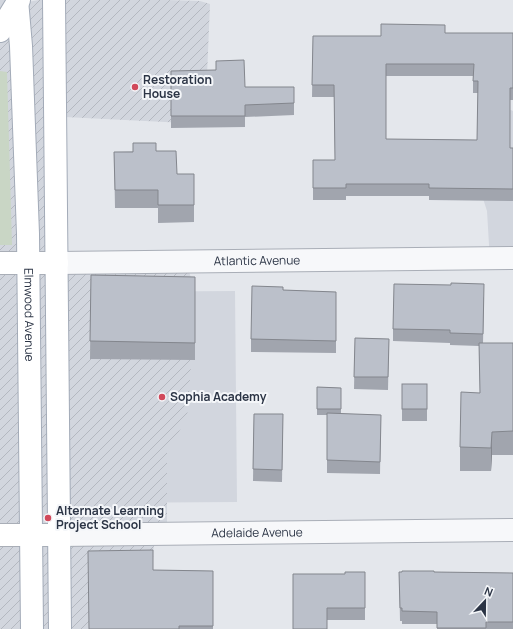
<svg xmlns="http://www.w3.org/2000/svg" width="513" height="629" font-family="Manrope,sans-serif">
  <defs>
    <pattern id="industrial-furrows" width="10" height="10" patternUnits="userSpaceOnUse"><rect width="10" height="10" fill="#d2d6de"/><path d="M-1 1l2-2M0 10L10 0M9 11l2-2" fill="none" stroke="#b4b8c0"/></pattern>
  </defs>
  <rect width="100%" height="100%" fill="#e4e7ec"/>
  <g fill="#d2d6de">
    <path d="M511,110L513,111V265L490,261L487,211L479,186L480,117Z"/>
    <path d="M235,291L237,502L90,503L88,292Z"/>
  </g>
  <path fill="url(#industrial-furrows)" d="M0,0H22V3L39,0H166L200,1L210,4L205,124L65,117L59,259L188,268L191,278L194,326L187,418L167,452V535L154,543L151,592L153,629H0Z"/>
  <path fill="#c9d6c5" d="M0,71L7,72L12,245H0Z"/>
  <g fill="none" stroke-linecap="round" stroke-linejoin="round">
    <defs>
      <g id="street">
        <path id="s1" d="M57,263L513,258"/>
        <path id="s2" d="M59,535L513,530"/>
      </g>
      <g id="secondary">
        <path d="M0,263H57"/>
        <path d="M0,535H59"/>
      </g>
      <g id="primary">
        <path id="s3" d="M17,0L21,46L28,234L32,629"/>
        <path d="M54,0L60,629"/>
        <path d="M0,31L19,0"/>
      </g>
    </defs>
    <use href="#street" stroke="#a9aeb7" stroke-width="24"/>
    <use href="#secondary" stroke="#a9aeb7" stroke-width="24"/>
    <use href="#primary" stroke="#a3abb8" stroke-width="24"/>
    <use href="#street" stroke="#f7f8fa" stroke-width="22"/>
    <use href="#secondary" stroke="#fff" stroke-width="22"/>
    <use href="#primary" stroke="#fff" stroke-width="22"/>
  </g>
  <g fill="#a1a5ae" fill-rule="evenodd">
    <path d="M445,33H513V100H510V148H513V201L429,200V196H346V200H313V160H335L334,97H312L313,36H381ZM386,76H473V93H478L477,140L386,139Z"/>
    <path d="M171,71L245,87H294V115L245,117V127L171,128Z"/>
    <path d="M156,151L177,174H194V222L158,223V208H115L114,152Z"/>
    <path d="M91,275L195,277V360L90,359Z"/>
    <path d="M283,290L336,292V353L251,352V339Z"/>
    <path d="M484,297L483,343H513V455H492L491,471H460V447L480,393L479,346L450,345V343L393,341V329Z"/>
    <path d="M355,338L389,339L388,390L354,389Z"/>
    <rect x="402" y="384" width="25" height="37"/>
    <path d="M317,387L341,388V414L381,415L380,474L327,473V415H317Z"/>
    <path d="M254,414H283L282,482L253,481Z"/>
    <path d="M153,570L213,571V629H89Z"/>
    <path d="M365,572V620H327L293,629L345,574Z"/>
    <path d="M399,572L513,573V629H437V624H402V621H400Z"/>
  </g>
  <path fill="#83868d" d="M492,432V455L491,471V448Z"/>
  <g fill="#bbc0ca" stroke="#83868d" fill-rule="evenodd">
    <path d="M381,24L445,25V33H513V88H510V148H513V189L429,188V184H346V188H313V160H335L334,85H312L313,36H381ZM386,64H474L473,81H478L477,140L386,139Z"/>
    <path d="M244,60L245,87H294V103L245,105V116H171V71L216,70V61Z"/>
    <path d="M133,143H156V151H176L177,174H194V205H158V190H115L114,152H133Z"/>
    <path d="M91,275L195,277V343L90,341Z"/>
    <path d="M451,283L484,284L483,334L450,333V330L393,329L394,284L451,285Z"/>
    <path d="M252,286L283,287V290L336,292V341L251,339Z"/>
    <path d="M355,338L389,339L388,377H354Z"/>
    <path d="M479,343H513V431L492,432L491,448L460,447L461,392L480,393Z"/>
    <rect x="402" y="384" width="25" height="25"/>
    <path d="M317,387L341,388V409H317Z"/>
    <path d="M327,413L381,415L380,462L327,460Z"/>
    <path d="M254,414H283L282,470L253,469Z"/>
    <path d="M153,550V570L213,571V626H179V629H89L88,551Z"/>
    <path d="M402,571H434V572L513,573V622H486V628H437V612L402,611V608H400L399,572H402Z"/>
    <path d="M345,572H365V608H327V629H293V574H345Z"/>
  </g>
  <g fill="#d1495b" stroke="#f4f6f9" stroke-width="1.5">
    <circle cx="135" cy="87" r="4"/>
    <circle cx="162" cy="397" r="4"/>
    <circle cx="48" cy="518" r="4"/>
  </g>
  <g text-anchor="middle" stroke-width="4" stroke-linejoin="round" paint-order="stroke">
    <g font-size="12" font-weight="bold" fill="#2b3445" stroke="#f4f6f9" text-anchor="start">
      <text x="143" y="84">Restoration<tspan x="143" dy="14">House</tspan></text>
      <text x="170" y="401">Sophia Academy</text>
      <text x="56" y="515">Alternate Learning<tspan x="56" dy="14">Project School</tspan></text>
    </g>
    <g font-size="12" fill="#2b3445" stroke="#f4f6f9">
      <text dy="4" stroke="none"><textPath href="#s1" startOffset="200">Atlantic Avenue</textPath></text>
      <text dy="4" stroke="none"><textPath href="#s3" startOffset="315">Elmwood Avenue</textPath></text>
      <text dy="4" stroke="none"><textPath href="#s2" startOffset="198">Adelaide Avenue</textPath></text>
    </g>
  </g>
  <g transform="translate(485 601) rotate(22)" stroke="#f4f6f9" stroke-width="3" paint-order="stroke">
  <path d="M0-3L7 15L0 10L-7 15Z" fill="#2b3445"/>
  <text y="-6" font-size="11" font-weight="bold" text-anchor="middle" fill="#2b3445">N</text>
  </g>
</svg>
